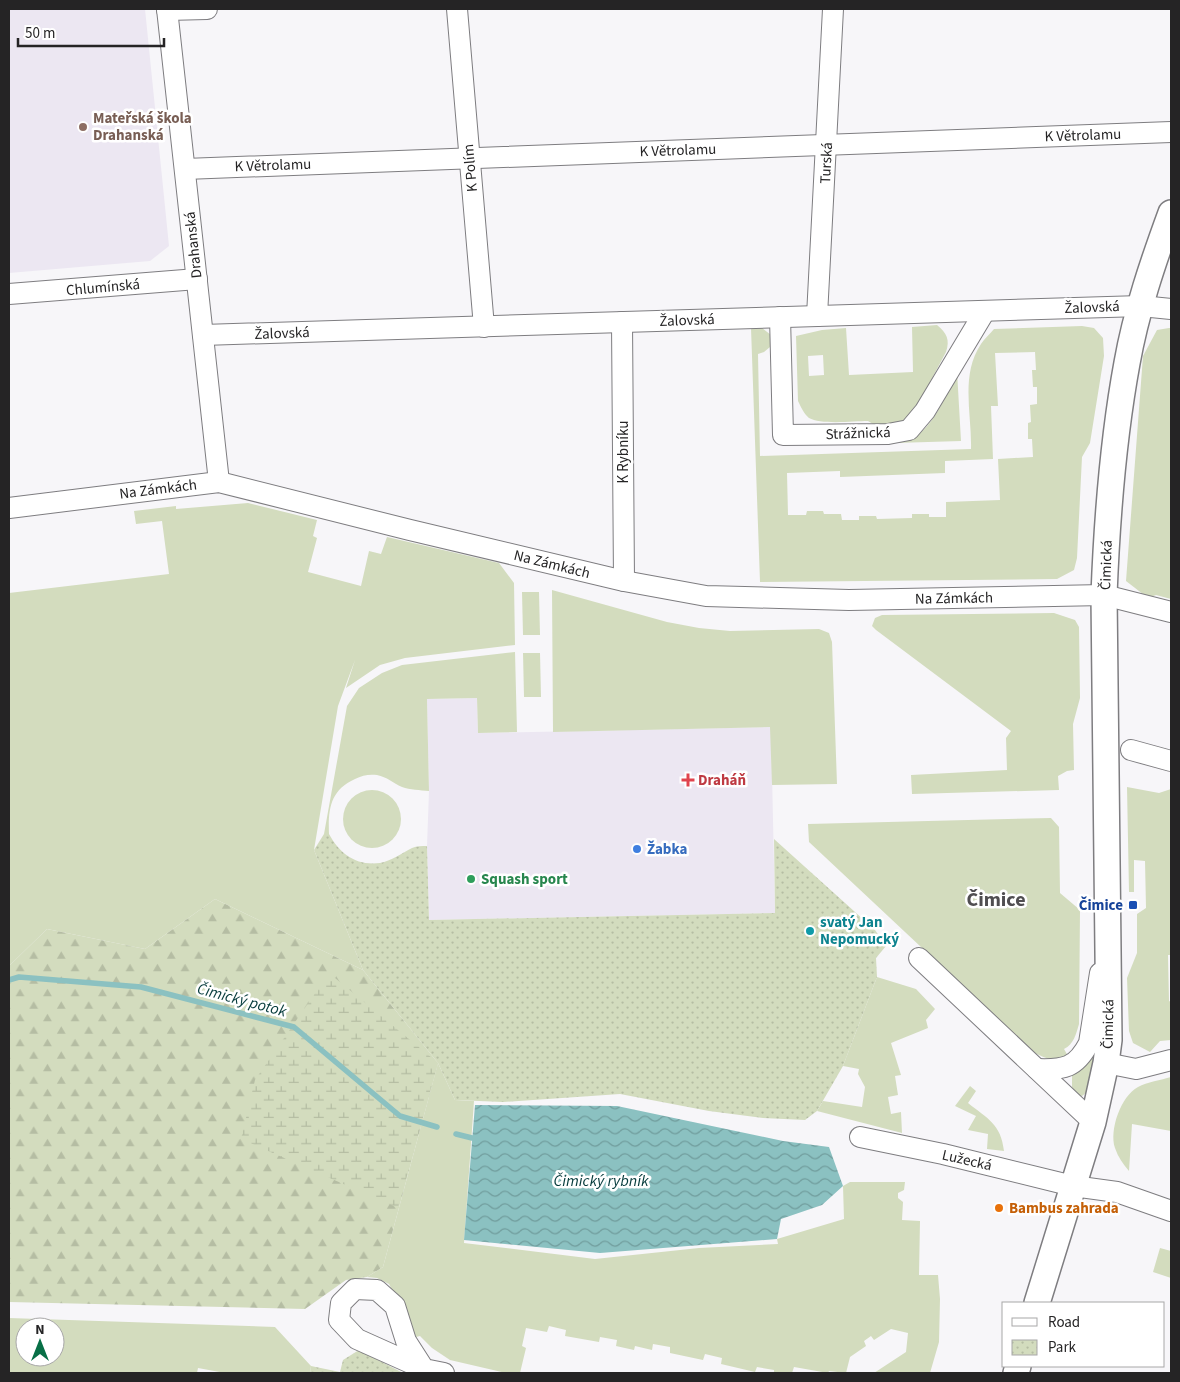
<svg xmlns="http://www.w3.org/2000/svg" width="1180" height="1382" font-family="'Source Sans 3',sans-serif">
  <defs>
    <pattern id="forest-firs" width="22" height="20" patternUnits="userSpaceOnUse" patternTransform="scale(1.25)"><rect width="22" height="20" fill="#d3dcbe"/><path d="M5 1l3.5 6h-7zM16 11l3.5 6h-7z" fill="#b5bda3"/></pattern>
    <pattern id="wetland-marsh" width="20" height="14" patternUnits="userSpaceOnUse" patternTransform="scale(1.25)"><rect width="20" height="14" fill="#d3dcbe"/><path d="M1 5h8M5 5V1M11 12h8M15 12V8" fill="none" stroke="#b5bda3"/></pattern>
    <pattern id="park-dots" width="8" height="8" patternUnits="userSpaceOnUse" patternTransform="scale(1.25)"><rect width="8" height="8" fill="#d3dcbe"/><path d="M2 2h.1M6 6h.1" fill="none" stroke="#b5bda3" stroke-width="1.8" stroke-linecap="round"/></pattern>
    <pattern id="water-waves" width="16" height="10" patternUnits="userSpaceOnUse" patternTransform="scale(1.25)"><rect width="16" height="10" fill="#8bc1c1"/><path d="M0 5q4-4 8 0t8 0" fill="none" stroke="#719d9d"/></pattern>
  </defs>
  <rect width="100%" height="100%" fill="#f7f6f9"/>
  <g fill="#ece7f2">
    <path d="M9,9H145L169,246L150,261L9,273Z"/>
    <path d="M477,698L478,733L771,727L775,913L429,920L427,846L429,791L427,699Z"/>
  </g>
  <g fill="#d3dcbe" fill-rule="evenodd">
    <path d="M937,325C947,333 950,340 946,352L912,416L897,424H873L868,421C854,421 821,425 809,418C804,414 801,407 798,401L796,336L822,330L846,328L849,375L913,372L912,327ZM823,355L824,375L809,376L808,356Z"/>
    <path d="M1082,326L1094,328L1103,338L1104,356L1090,443L1082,457L1077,558L1074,570L1057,579L760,582L751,328H762L771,335L770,347L764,352L758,354L760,456L971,449C972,415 960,375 981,344C984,339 990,334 994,329ZM1035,352L1036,370H1032L1033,387H1037V404L1030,405L1031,422L1028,423V439H1032L1033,457L998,459L1000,500L946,502V517H929V514H912V518L877,519L876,516H859V520H842L841,514H824L823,511H807L806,515H788L787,473L840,471V477L945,473V461L993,459L991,406H998L995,353Z"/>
    <path d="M1169,328H1171V599L1156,595L1148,598L1126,581L1143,356L1157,330Z"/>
    <path d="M957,371L961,441L895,443C900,442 906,441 911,439C935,427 946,394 957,371Z"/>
    <path d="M248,503L317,520L313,536L317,538L308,572L361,586L369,551L381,554L387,537L499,563L514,583L515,645L405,658L380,665L346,688L355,660L338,706L314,850L363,970L215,899L145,949L47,929L9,966V593L169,574L162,521L136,524L134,511L176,506V509Z"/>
    <path d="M552,590L667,622L699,628L730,631L819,629L829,633L832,642L837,784L772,785L770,727L553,732Z"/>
    <path d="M522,592H539L540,635H523Z"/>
    <path d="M1054,613L1075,620L1079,627L1080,698L1073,724L1074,770L1067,771L1058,776L1059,790L912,794L911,775L1007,770L1006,738L1011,731L876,630L872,626L875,618L882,615Z"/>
    <path d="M515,652L517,732L478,733L477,698L427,699L429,791C420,790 410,790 402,787C393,783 387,777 377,775C370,774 362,775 355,779C330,790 328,810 329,834H324L347,706L359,688L382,673L402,665Z"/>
    <path d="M523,653H540L541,697H524Z"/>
    <path d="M1127,787L1159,793L1171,789V955H1168L1169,1001L1171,1002V1040L1160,1041L1150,1052L1133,1043L1129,1031L1127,978L1137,953V914L1146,908L1145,861L1134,860V892H1129Z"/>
    <circle cx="372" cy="819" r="29"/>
    <path d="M1051,818L1059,827L1060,893L1080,910L1079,1024C1076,1034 1074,1044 1064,1049L1068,1056C1052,1061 1048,1060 1033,1052L809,842L808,824Z"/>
    <path d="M877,977L916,989L935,1009L926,1020L928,1028L891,1043L901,1075L895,1076L898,1095L888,1097L891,1114L901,1112L902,1133L817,1111L823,1101L862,1107L865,1087L858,1074L859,1069L843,1066Z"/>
    <path d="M1098,1047L1087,1092L1082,1096L1076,1095L1072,1087V1075Z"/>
    <path d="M438,1063L455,1100L474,1101L464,1243L595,1259L699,1248L778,1244L777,1239L844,1219L843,1186L850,1182H905L904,1190L898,1193V1198L903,1202L902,1220L920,1221L919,1275H938L940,1299L939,1342L930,1373H874L906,1352L908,1333L891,1329L874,1340L871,1336L864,1341L866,1346L850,1357L846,1373L829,1371L828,1373L794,1367L792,1373H774V1370L757,1367L755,1372L721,1364L722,1358L705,1354L703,1360L670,1353V1347L653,1344L652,1350L635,1346L634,1350L616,1346L617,1340L600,1337L599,1342L565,1336L566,1330L549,1326L547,1332L526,1328L522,1346L526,1348L520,1373H506L450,1360L432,1348L420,1336L416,1337L389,1284L377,1278L367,1277L383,1267Z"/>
    <path d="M1171,1077V1131L1132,1124L1129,1171C1123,1164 1118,1157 1115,1148C1109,1130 1121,1096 1138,1087C1147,1082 1161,1080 1171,1077Z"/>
    <path d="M970,1086L976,1091L968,1103C988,1119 1001,1124 1004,1151L987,1149L988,1134L968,1130L976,1116L955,1106Z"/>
    <path d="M1160,1248L1171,1251V1278L1153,1272Z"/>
    <path d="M9,1318L275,1327L311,1366L310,1373H225L198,1368L197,1373H9ZM25,1327H55V1357H25Z"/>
  </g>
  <path fill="url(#forest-firs)" d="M215,899L363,970L438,1063L383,1267L367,1277L346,1280L305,1309L9,1302V966L47,929L145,949Z"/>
  <path fill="url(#wetland-marsh)" d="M329,973L438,1063L398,1208L241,1139L255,1080Z"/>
  <g fill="url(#park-dots)">
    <path d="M324,834H329C340,854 356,866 380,863C391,861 402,853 412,848C417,846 422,846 427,846L429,920L775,913L774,839L875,930L886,946L876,958L877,977L843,1066L817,1111L805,1120L763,1118L709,1111L620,1094L503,1102L455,1100L438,1063L363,970L314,850Z"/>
    <path d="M359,1350L403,1373H310L311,1366L340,1372L343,1360Z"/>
  </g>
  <path fill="url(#water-waves)" d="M475,1105L617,1106L783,1141L829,1147L843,1186L822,1205L781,1219L777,1239L600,1253L464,1240Z"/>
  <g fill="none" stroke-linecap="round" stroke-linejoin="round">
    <g stroke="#8bc1c1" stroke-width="5.5">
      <path d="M9,980L19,977L141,987L294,1027L400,1116L437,1127"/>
      <path d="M456,1134L472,1138"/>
    </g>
    <defs>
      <g id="minor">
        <path d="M167,9L219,482"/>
        <path d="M457,9L484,327"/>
        <path d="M167,10L207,9"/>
        <path d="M185,169L1171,132"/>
        <path d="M9,294L197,279"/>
        <path d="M817,316L833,9"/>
        <path d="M780,317L783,435L888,434L909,430L925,411L985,311"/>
        <path d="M622,322L624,581"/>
        <path d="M203,335L1141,306L1171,309"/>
        <path d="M9,508L219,482L410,530L624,581L706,596L849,600L1104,595L1171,612"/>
        <path d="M1131,750L1171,761"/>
        <path d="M919,958L1093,1122"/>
        <path d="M1106,1063L1136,1069L1171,1060"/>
        <path d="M1037,1069C1064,1070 1076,1068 1089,1043L1100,973"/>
        <path d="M860,1137L943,1154L1073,1186L1117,1192L1171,1211"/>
        <path d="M424,1369L406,1341L395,1306L377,1290L355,1289L341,1303L339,1320L357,1339L424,1369L444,1373"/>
      </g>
      <g id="tertiary">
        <path d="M1037,1303L1093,1122L1106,1063L1109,1040L1104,595C1107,517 1113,439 1127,363C1136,312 1153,262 1171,213"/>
        <path d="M1016,1373L1018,1366"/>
      </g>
    </defs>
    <use href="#minor" stroke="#7e7d80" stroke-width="22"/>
    <use href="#tertiary" stroke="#7e7d80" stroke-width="28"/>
    <use href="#minor" stroke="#fff" stroke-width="20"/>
    <use href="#tertiary" stroke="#fff" stroke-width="25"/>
  </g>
  <circle fill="#8d6e63" stroke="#fff" stroke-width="2" cx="83" cy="127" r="5"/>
  <path fill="#e0444e" stroke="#fff" stroke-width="2" d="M685.5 772.5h5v5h5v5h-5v5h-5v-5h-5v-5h5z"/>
  <circle fill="#3f7fe0" stroke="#fff" stroke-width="2" cx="637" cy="849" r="5"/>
  <circle fill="#2e9e5b" stroke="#fff" stroke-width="2" cx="471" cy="879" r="5"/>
  <rect fill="#1a4fb4" stroke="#fff" stroke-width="2" x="1128" y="900" width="10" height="10" rx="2.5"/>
  <circle fill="#0f9aa8" stroke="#fff" stroke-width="2" cx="810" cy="931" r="5"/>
  <circle fill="#e8710a" stroke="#fff" stroke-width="2" cx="999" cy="1208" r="5"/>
  <g text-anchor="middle" stroke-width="5" stroke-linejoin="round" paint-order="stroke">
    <g font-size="15" font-weight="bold" fill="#785e54" stroke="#fff" text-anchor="start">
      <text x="93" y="123">Mateřská škola<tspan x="93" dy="17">Drahanská</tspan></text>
    </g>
    <g font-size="15" fill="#252425" stroke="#fff">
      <text transform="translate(1083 135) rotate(-2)" y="5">K Větrolamu</text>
      <text transform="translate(678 150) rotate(-2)" y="5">K Větrolamu</text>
      <text transform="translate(826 163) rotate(-87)" y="5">Turská</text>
      <text transform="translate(273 165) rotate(-2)" y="5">K Větrolamu</text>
      <text transform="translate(470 168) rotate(-95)" y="5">K Polím</text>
      <text transform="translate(193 245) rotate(-96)" y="5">Drahanská</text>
      <text transform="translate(103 287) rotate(-5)" y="5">Chlumínská</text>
      <text transform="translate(1092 307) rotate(-2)" y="5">Žalovská</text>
      <text transform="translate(687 320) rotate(-2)" y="5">Žalovská</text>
      <text transform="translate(282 333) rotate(-2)" y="5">Žalovská</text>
      <text transform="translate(858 433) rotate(-2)" y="5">Strážnická</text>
      <text transform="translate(623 452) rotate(-90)" y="5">K Rybníku</text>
      <text transform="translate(158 489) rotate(-7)" y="5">Na Zámkách</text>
      <text transform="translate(552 564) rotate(14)" y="5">Na Zámkách</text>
      <text transform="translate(1106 565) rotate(-88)" y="5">Čimická</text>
      <text transform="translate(954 598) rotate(-1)" y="5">Na Zámkách</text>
      <text transform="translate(1108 1024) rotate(-89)" y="5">Čimická</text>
      <text transform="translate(967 1160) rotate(13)" y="5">Lužecká</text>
    </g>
    <g font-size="15" font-weight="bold" fill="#be3a42" stroke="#fff" text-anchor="start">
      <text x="698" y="785">Draháň</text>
    </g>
    <g font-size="15" font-weight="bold" fill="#366cbe" stroke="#fff" text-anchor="start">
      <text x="647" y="854">Žabka</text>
    </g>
    <g font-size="15" font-weight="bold" fill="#27864d" stroke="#fff" text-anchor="start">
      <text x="481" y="884">Squash sport</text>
    </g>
    <g font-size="15" font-weight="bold" fill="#164399" stroke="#fff" text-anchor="end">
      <text x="1123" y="910">Čimice</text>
    </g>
    <g font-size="15" font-weight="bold" fill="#0d838f" stroke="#fff" text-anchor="start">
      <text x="820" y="927">svatý Jan<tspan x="820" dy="17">Nepomucký</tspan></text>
    </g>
    <g font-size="15" font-weight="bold" fill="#c56008" stroke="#fff" text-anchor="start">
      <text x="1009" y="1213">Bambus zahrada</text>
    </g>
    <g font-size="16" font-style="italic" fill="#063b3c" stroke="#fff">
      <text transform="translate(242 999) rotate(15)" y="6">Čimický potok</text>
      <text x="601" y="1186">Čimický rybník</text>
    </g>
    <g font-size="20" font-weight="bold" fill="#504e51" stroke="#fff">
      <text x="996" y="906">Čimice</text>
    </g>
  </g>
  <rect width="1180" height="1382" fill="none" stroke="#252425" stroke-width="20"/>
  <rect x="1002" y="1302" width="162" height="65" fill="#ffffff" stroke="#a8a7a8"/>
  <rect x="1012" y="1318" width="25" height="8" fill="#ffffff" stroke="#a8a7a8"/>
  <text x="1048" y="1327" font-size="15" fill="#252425">Road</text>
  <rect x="1012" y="1340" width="25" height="15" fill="url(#park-dots)" stroke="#a8a7a8"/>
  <text x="1048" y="1352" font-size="15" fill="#252425">Park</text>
  <g transform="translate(40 1342)"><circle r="24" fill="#ffffff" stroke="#a8a7a8"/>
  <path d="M0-4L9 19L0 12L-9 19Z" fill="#076f46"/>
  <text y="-8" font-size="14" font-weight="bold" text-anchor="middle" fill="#252425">N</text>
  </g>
  <path d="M18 38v8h146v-8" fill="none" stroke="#252425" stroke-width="2.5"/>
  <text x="25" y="38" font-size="15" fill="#252425" stroke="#ffffff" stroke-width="4" paint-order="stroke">50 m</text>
</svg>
